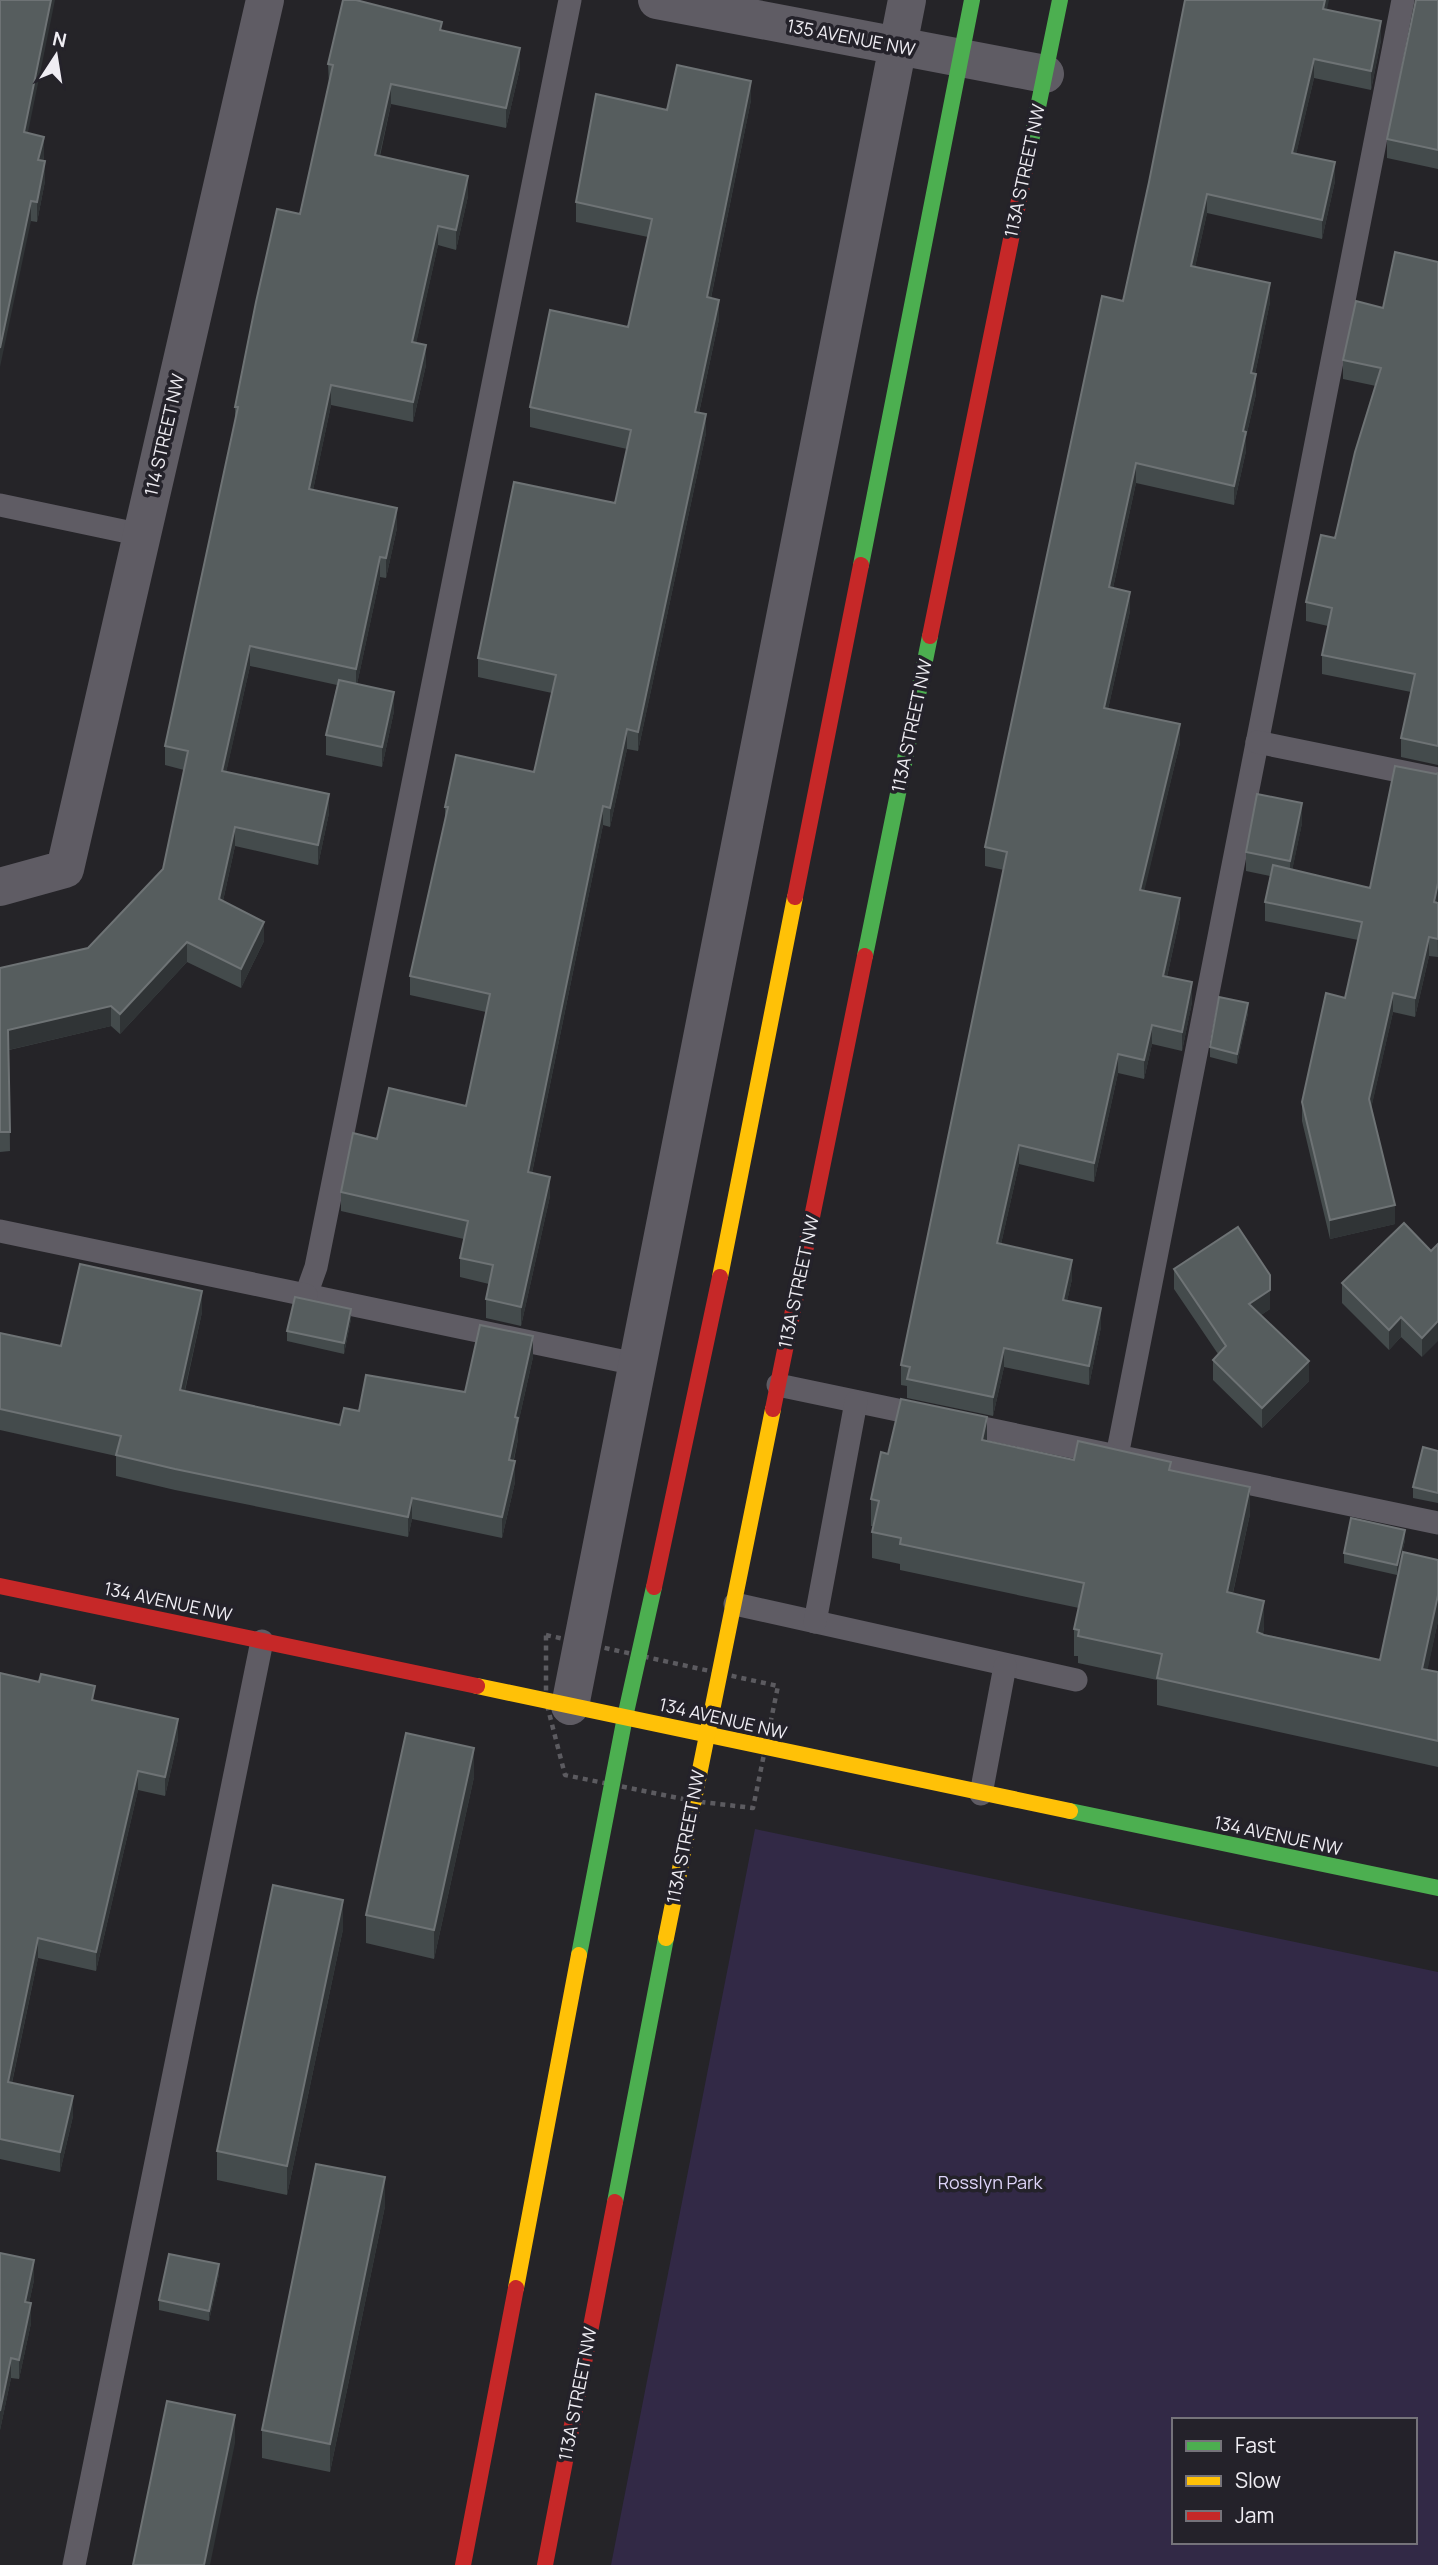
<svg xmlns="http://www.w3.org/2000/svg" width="1438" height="2565" font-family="Manrope,sans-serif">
  <rect width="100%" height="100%" fill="#252428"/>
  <path fill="#322946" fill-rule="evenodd" d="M755,1829L1438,1972V2565H611ZM1174,2420H1415V2542H1174Z"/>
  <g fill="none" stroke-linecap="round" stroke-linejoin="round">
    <path stroke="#5c5b60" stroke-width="4.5" stroke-dasharray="5 5" stroke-linecap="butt" d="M546,1635L778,1686L753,1808L693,1801L565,1775L546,1701Z"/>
    <g stroke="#5f5c64" stroke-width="23">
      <path d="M570,0L316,1267L306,1295L636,1364"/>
      <path d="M1403,0L1117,1456L1438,1523"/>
      <path d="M0,505L142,535"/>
      <path d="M1257,742L1438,779"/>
      <path d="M0,1231L306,1295"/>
      <path d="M778,1385L1107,1454"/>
      <path d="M735,1604L1076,1680"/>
      <path d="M815,1622L856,1402"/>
      <path d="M981,1794L1005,1666"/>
      <path d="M74,2565L262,1641"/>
    </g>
    <g stroke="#5f5c64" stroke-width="38">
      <path d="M657,0L1045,74"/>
      <path d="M0,887L65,869L265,0"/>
      <path d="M570,1706L907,0"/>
    </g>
    <g stroke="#4caf50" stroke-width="16">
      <path d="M1028,156L1060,0"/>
      <path d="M861,565L972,0"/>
      <path d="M865,956L930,636"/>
      <path d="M1070,1811L1438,1888"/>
      <path d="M579,1955L625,1717L654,1587"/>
      <path d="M615,2202L666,1938"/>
    </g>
    <g stroke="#ffc107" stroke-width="16">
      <path d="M720,1277L795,897"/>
      <path d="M477,1686L1070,1811"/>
      <path d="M666,1938L773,1409"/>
      <path d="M516,2288L579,1955"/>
    </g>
    <g stroke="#c62828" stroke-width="16">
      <path d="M930,636L1028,156"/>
      <path d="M795,897L861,565"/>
      <path d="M773,1409L865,956"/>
      <path d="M0,1586L477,1686"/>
      <path d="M654,1587L720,1277"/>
      <path d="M463,2565L516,2288"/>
      <path d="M545,2565L615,2202"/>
    </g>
  </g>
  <g fill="#444b4c">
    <path d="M1438,0V169L1387,158V139Z"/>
    <path d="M1327,10L1381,40L1371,90L1314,78L1296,154L1335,181L1322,239L1207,213L1195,267L1270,302L1255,374L1256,394L1246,437V451L1234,505L1136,483L1113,588L1130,611L1108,709L1180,743L1144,890L1180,917L1167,977L1192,1002L1182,1051L1152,1044L1144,1079L1118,1073L1094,1182L1019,1164L1001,1244L1072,1279L1067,1301L1101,1327L1089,1385L1004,1367L993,1416L907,1398V1386L901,1385V1365L1004,870L985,866V847L1123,301Z"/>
    <path d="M442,30L520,68L506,128L391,104L380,156L468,196L456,250L438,245L416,343L426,365L413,422L331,405L313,490L397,528L386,578L380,577L357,684L394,711L382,767L326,755V735L337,685L250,666L226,772L329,813L318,865L235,846L223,901L264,941L241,988L187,962L120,1034L111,1026L9,1050L10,1151L0,1152V968L88,948L163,869L184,770L165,765V746L235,420V407L300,214L329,84L328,64Z"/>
    <path d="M751,100L711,298L719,319L699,413L706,433L638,751L627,749L610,827L603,825L532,1173L550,1196L521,1326L486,1318V1299L489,1284L460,1277V1258L464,1239L341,1211V1192L377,1139L466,1106L486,1012L410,995V976L445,820V807L534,772L552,693L478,677V658L615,503L627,449L530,427V407L628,327L648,237L576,222V202L667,110Z"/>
    <path d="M28,133L44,156L43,161L45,181L37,222L31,221Z"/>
    <path d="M1438,262V765L1401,757V738L1411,692L1322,674V655L1328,626L1306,621V602L1335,538L1376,386L1343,379V360L1383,308Z"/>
    <path d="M1436,774L1438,957L1429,956L1415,1017L1393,1012L1371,1108L1395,1224L1330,1239L1302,1121V1102L1345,998L1358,940L1265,921V902L1270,876L1246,871V852L1302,823L1292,870L1370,888Z"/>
    <path d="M1248,1013L1237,1064L1210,1057V1047Z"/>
    <path d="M1431,1251L1422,1357L1401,1337L1389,1350L1342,1303V1283Z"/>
    <path d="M1174,1269L1270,1309L1261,1315L1309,1381L1262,1428L1213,1380V1360L1218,1354L1174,1289Z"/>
    <path d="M202,1312L185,1391L340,1425L359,1411L465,1392L533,1357L518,1424V1439L514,1460L515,1482L502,1538L412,1519L408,1537L175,1490L116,1476V1456L0,1430V1333L61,1346Z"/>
    <path d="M351,1319L344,1354L287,1341V1331Z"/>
    <path d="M987,1441L1074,1460L1171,1471L1250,1514L1233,1593L1264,1627L1263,1634L1380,1660L1438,1621L1427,1670L1438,1672V1767L1157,1705V1680L1078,1663V1656H1074V1629L1079,1608L900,1570V1564L872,1558V1532L874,1526H871V1499L888,1454Z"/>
    <path d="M1438,1451V1503L1413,1498V1487Z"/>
    <path d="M1405,1540L1397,1575L1344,1563V1553Z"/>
    <path d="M0,1673L95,1700L178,1739L165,1796L138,1790L96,1971L38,1958L12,2083L73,2116L60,2172L0,2159Z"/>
    <path d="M474,1777L434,1959L366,1943V1915Z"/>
    <path d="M343,1929L287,2195L217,2180V2151Z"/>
    <path d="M385,2206L330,2472L262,2458V2430Z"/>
    <path d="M0,2253L34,2280L29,2303L31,2323L19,2379L11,2378L0,2430Z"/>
    <path d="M219,2274L209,2321L159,2310V2300Z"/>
  </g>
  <g fill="#303436">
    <path d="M51,0H55L24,152V132Z"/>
    <path d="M1325,0H1329L1323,28V9Z"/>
    <path d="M1381,21V40L1371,90V71Z"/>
    <path d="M520,48V68L506,128V108Z"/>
    <path d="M1314,59V78L1292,172V153Z"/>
    <path d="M751,81V100L707,317V297Z"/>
    <path d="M391,84V104L375,175V155Z"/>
    <path d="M44,137V156L38,179V160Z"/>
    <path d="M45,161V181L37,222V202Z"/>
    <path d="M1335,162V181L1322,239V220Z"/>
    <path d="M468,176V196L456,250V230Z"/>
    <path d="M1207,194V213L1191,285V266Z"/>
    <path d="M31,201V221L0,367V348Z"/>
    <path d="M438,226V245L412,362V342Z"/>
    <path d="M1270,283V302L1251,393V373Z"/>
    <path d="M719,300V319L695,431V412Z"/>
    <path d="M426,345V365L413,422V402Z"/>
    <path d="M1256,374V394L1246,437V451L1234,505V486L1243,431Z"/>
    <path d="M331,385V405L309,509V489Z"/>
    <path d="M706,414V433L638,751V732Z"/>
    <path d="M1136,463V483L1109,606V587Z"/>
    <path d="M397,508V528L386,578V558Z"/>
    <path d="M380,557V577L356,689V669Z"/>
    <path d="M1130,592V611L1104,727V708Z"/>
    <path d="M250,646V666L222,791V771Z"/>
    <path d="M394,692V711L382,767V747Z"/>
    <path d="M1180,724V743L1140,909V890Z"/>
    <path d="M627,729V749L610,827V808Z"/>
    <path d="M329,794V813L318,865V845Z"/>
    <path d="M1302,803V823L1290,881V861Z"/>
    <path d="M603,806V825L528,1192V1172Z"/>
    <path d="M235,827V846L219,919V899Z"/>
    <path d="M1438,883V901L1434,921V902Z"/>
    <path d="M1180,898V917L1163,995V976Z"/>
    <path d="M264,922V941L241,988V969Z"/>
    <path d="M1429,937V956L1415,1017V998Z"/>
    <path d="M187,942V962L120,1034V1014Z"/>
    <path d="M1192,982V1002L1182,1051V1032Z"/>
    <path d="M1393,993V1012L1369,1118V1099Z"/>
    <path d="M1248,1003V1013L1237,1064V1054Z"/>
    <path d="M111,1006V1026L8,1050V1030Z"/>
    <path d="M1152,1025V1044L1144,1079V1060Z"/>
    <path d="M1118,1054V1073L1094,1182V1163Z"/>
    <path d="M1019,1145V1164L997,1262V1243Z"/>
    <path d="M550,1177V1196L521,1326V1307Z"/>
    <path d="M1395,1205V1224L1330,1239V1220Z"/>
    <path d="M1072,1260V1279L1063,1319V1300Z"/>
    <path d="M1270,1290V1309L1249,1323V1304Z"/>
    <path d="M202,1291V1312L180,1411V1390Z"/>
    <path d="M1101,1308V1327L1089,1385V1366Z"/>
    <path d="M351,1309V1319L344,1354V1343Z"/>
    <path d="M1401,1317V1337L1389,1350V1330Z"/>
    <path d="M1438,1321V1341L1422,1357V1338Z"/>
    <path d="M533,1336V1357L518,1424V1439L509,1480V1460L515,1417Z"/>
    <path d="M1004,1348V1367L993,1416V1397Z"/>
    <path d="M1309,1361V1381L1262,1428V1408Z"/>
    <path d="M987,1417V1443L982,1440Z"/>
    <path d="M515,1461V1482L502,1538V1517Z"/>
    <path d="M1250,1487V1514L1227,1619V1592Z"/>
    <path d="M412,1498V1519L408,1537V1517Z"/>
    <path d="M1405,1530V1540L1397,1575V1565Z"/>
    <path d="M1438,1595V1621L1422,1696V1669Z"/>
    <path d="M1264,1601V1627L1257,1658V1632Z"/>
    <path d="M178,1719V1739L165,1796V1777Z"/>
    <path d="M474,1748V1777L434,1959V1930Z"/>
    <path d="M138,1771V1790L96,1971V1952Z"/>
    <path d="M343,1900V1929L287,2195V2166Z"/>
    <path d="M38,1938V1958L8,2101V2082Z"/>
    <path d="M73,2096V2116L60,2172V2152Z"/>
    <path d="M385,2177V2206L330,2472V2444Z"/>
    <path d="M34,2260V2280L25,2322V2302Z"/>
    <path d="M219,2264V2274L209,2321V2311Z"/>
    <path d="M31,2303V2323L19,2379V2360Z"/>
    <path d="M11,2358V2378L0,2430V2411Z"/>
    <path d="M235,2415V2443L210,2565H204Z"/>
  </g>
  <g fill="#565d5e" stroke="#6e7375" stroke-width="2">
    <path d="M0,0H51L24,132L44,137L38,160L45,161L37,202L31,201L0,348Z"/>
    <path d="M343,0H356L442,22L440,30L520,48L506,108L391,84L375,155L468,176L456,230L438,226L412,342L426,345L413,402L331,385L309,489L397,508L386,558L380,557L356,669L250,646L222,771L329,794L318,845L235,827L219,899L264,922L241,969L187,942L120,1014L111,1006L8,1030L10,1132H0V968L88,948L163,869L188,751L165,746L238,407H235L256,302L277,209L300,214L333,65L328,64Z"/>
    <path d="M1185,0H1325L1323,9L1381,21L1371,71L1314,59L1292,153L1335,162L1322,220L1207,194L1191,266L1270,283L1251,373L1256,374L1243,431L1246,432L1234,486L1136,463L1109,587L1130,592L1104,708L1180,724L1140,890L1180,898L1163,976L1192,982L1182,1032L1152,1025L1144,1060L1118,1054L1094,1163L1019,1145L997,1243L1072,1260L1063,1300L1101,1308L1089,1366L1004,1348L993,1397L907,1379L910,1367L901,1365L1007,852L985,847L1102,296L1123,301L1149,182Z"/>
    <path d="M1416,0H1438V150L1387,139Z"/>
    <path d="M677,65L751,81L707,297L719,300L695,412L706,414L638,732L627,729L610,808L603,806L528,1172L550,1177L521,1307L486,1299L493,1265L460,1258L468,1221L341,1192L353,1133L377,1139L389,1088L466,1106L490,994L410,976L448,807H445L456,755L534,772L556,675L478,658L514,482L615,503L631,430L530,407L550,310L628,327L652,219L576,202L596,94L667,110Z"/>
    <path d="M1395,252L1438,262V746L1401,738L1415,674L1322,655L1332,608L1306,602L1321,535L1335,538L1355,452L1381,368L1343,360L1356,301L1383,308Z"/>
    <path d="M339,680L394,692L382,747L326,735Z"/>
    <path d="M1395,766L1436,774L1438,773V883L1434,902L1438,903V939L1429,937L1415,998L1393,993L1369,1099L1395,1205L1330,1220L1302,1102L1326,993L1345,998L1362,922L1265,902L1273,865L1370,888Z"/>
    <path d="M1257,794L1302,803L1290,861L1246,852Z"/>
    <path d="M1219,997L1248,1003L1237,1054L1210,1047Z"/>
    <path d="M1404,1223L1431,1251L1438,1244V1321L1422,1338L1401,1317L1389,1330L1342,1283Z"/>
    <path d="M1238,1227L1270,1275V1290L1249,1304L1309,1361L1262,1408L1213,1360L1226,1346L1174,1269Z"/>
    <path d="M80,1264L202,1291L180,1390L340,1425L344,1408L359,1411L366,1375L465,1392L480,1325L533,1336L515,1417L518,1418L509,1460L515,1461L502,1517L412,1498L408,1517L175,1469L116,1455L121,1436L0,1409V1333L61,1346Z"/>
    <path d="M295,1297L351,1309L344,1343L287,1331Z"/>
    <path d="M901,1399L987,1417L982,1440L1074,1460L1078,1441L1171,1462L1169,1470L1250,1487L1227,1592L1264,1601L1257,1632L1264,1635L1380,1660L1403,1552L1438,1560V1595L1422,1669L1438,1672V1741L1157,1678L1162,1654L1078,1636L1079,1630L1074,1629L1084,1583L900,1544L901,1538L872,1532L879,1501L871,1499L881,1452L888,1454Z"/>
    <path d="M1423,1447L1438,1451V1493L1413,1487Z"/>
    <path d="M1351,1518L1405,1530L1397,1565L1344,1553Z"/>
    <path d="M0,1673L39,1682L41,1674L95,1686L92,1700L178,1719L165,1777L138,1771L96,1952L38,1938L8,2082L73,2096L60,2152L0,2139Z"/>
    <path d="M406,1733L474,1748L434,1930L366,1915Z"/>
    <path d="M273,1885L343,1900L287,2166L217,2151Z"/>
    <path d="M316,2164L385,2177L330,2444L262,2430Z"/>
    <path d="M0,2253L34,2260L25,2302L31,2303L19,2360L11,2358L0,2411Z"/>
    <path d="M169,2254L219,2264L209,2311L159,2300Z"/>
    <path d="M167,2401L235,2415L204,2565H133Z"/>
  </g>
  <g text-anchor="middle" stroke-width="7" stroke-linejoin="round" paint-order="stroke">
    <g font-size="18" fill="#efedf3" stroke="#24222a">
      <text transform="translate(851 38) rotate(11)" y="6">135 AVENUE NW</text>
      <text transform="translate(1025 171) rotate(-78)" y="6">113A STREET NW</text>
      <text transform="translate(165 435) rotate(-77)" y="6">114 STREET NW</text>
      <text transform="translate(912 726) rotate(-78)" y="6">113A STREET NW</text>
      <text transform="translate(799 1282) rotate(-78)" y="6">113A STREET NW</text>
      <text transform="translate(168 1602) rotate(12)" y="6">134 AVENUE NW</text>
      <text transform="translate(723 1719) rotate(13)" y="6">134 AVENUE NW</text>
      <text transform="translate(1278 1836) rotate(12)" y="6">134 AVENUE NW</text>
      <text transform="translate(686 1837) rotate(-79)" y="6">113A STREET NW</text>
      <text transform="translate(578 2394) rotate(-79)" y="6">113A STREET NW</text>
    </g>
    <g font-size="18" fill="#ded4f9" stroke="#24222a">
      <text x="990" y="2189">Rosslyn Park</text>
    </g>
  </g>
  <rect x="1172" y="2418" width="245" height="126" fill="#24222a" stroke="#75737a" stroke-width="2"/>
  <rect x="1186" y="2441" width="35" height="10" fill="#4caf50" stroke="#75737a" stroke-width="2"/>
  <text x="1235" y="2453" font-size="21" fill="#efedf3">Fast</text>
  <rect x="1186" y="2476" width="35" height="10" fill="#ffc107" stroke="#75737a" stroke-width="2"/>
  <text x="1235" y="2488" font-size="21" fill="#efedf3">Slow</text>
  <rect x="1186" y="2511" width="35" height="10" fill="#c62828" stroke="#75737a" stroke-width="2"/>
  <text x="1235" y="2523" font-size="21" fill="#efedf3">Jam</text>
  <g transform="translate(56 56) rotate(12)" stroke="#24222a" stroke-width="5" paint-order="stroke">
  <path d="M0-5L12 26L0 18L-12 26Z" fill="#efedf3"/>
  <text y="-10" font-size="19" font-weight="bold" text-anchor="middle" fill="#efedf3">N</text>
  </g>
</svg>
